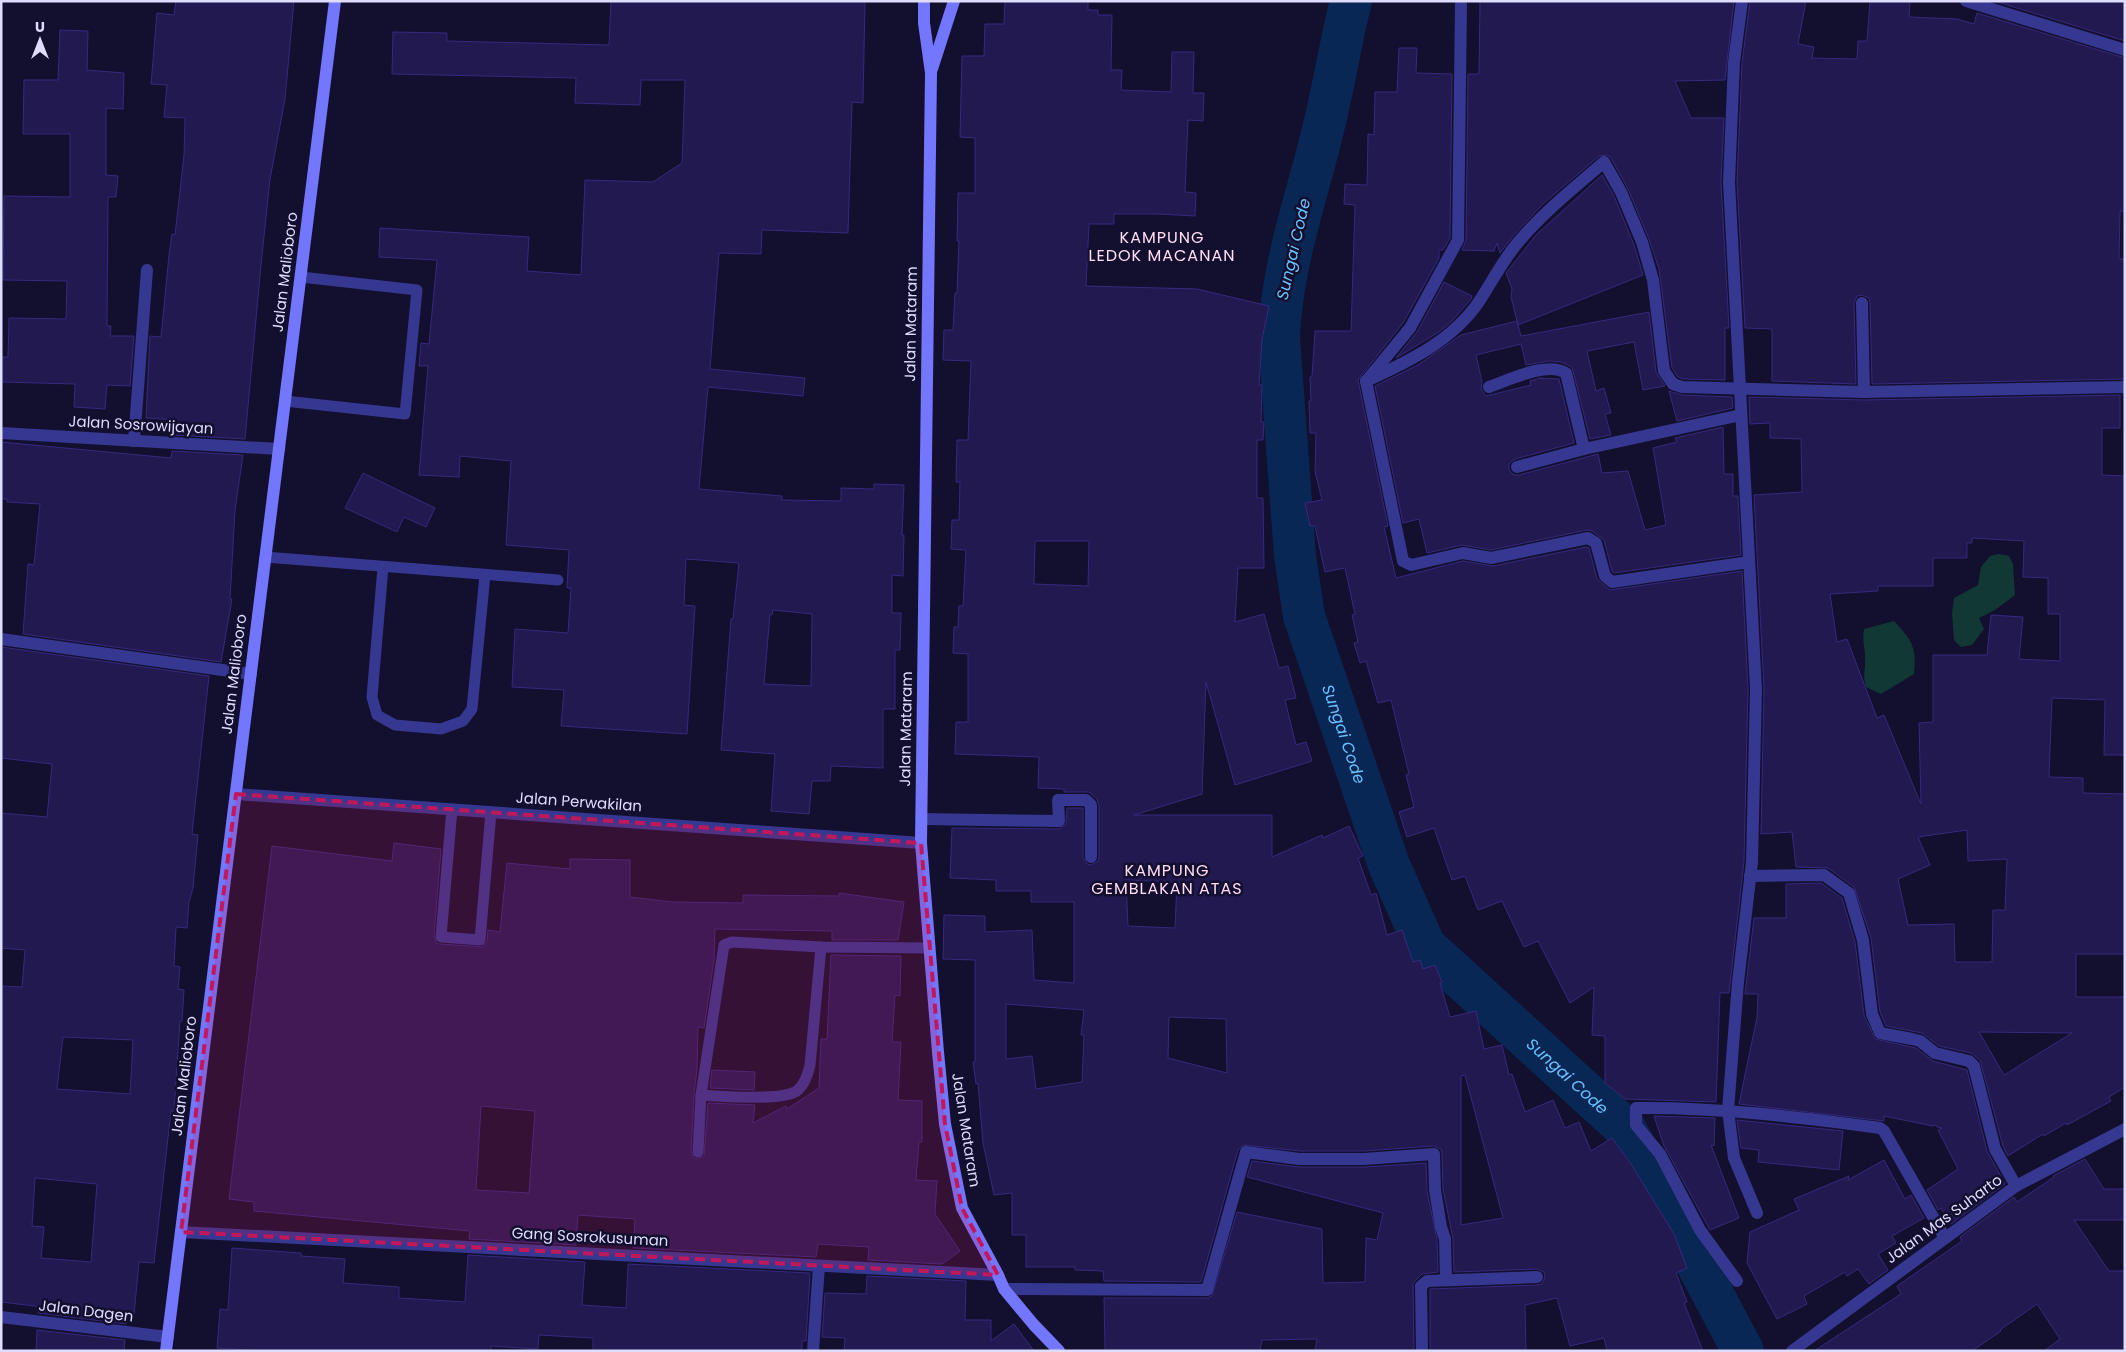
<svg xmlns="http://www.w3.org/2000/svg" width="2126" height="1352" font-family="Poppins,sans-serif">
  <rect width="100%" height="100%" fill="#130f2e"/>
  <g fill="#113835">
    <path d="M1999,554L2009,556L2013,564L2015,595L1995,610L1979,618L1984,629L1972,645L1961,647L1954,640L1952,613L1954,598L1978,585L1981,567L1990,556Z"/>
    <path d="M1894,621C1912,640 1917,648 1914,674L1881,694L1866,687C1862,671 1866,672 1865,658C1865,646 1862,643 1864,629Z"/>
  </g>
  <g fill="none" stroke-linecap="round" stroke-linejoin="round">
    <path stroke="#082754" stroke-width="42" id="s1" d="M1351,1C1341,40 1335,79 1326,117C1309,193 1282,259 1279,338L1295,556L1304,616L1389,865L1425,946L1625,1128L1743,1351"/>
  </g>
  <g fill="#221950" stroke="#36297e" fill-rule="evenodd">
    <path d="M176,1H294L285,99L270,179L261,265L245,439L173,435L175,420L146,418L150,336L161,337L169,255L172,234L175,235L184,155L185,118L164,117L167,85L151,84L157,13L174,15Z"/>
    <path d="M611,1H865L863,103L852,102L848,233L762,230L761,254L719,253L710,369L805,378L803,396L708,387L699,489L782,496V500L841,501V488L874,489V484L904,485L902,535H904L903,576L892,575V613H901L900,650H895V709H883V768L831,766L830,781H812L809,814L771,811L775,754L721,750L731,619H733L739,563L686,559L684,605L695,606L687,734L561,726L564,690L512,687L515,629L568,633L571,588H567L569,550L506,545L511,461L460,456L459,477L419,475L428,366H419L421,343L429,344L437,260L379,257L380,228L529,237L527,271L581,275L585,180L653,182L682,163L685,80H641L640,105L575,103L576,78L392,74L393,32L447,33V41L609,45ZM773,610L812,614L811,686L764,684L770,614L772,615Z"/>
    <path d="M1005,1H1088V10H1098V15H1112L1111,70H1122L1121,90L1171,92L1172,52H1194L1193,93H1204L1203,121L1188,120L1185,192L1196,193L1195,216L1158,214H1114V224H1089L1086,286L1197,289L1269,306L1262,339L1259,385H1262L1261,422H1264L1263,440H1257V498H1263L1264,568H1238L1235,622L1264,614L1279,668L1288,666L1296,698L1285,700L1296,745L1306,742L1312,761L1235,785L1206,682L1202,794L1134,815H1272V857L1322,835L1323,838L1349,826L1363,856L1358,858L1371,895L1376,893L1387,935L1402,930L1413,962L1420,960L1423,969L1435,965L1442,982L1440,983L1450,1017L1476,1011L1484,1049L1502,1045L1509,1075L1512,1074L1525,1112L1553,1100L1565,1128L1579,1122L1591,1151L1612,1138L1631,1164L1674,1234L1687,1268L1676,1273L1687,1302L1684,1303L1703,1351H1607L1604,1338L1570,1346L1557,1298L1525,1305L1526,1351H1430V1289L1537,1285L1542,1284L1545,1277L1544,1272L1537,1269L1454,1272L1453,1239L1443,1189L1442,1154L1441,1149L1434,1146L1364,1151H1300L1243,1145L1238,1150L1201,1282L1104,1281L1103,1271L1075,1270V1267H1026V1235H1012V1193L994,1195L983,1143L978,1083L976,1084L973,1062H975V960L943,959L944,915L985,916V932L1032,930L1034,980L1074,983V902H1031V891H996V880L950,878L952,828L1059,829L1066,824L1067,808H1083V857L1087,864L1091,865L1098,861L1099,857V805L1097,799L1089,792H1064V789L1038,788L1039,757L955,754L956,722H968V654L953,653L954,627H958L959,606H963L966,550L951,549L952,520H959L960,482H956L957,440H968L971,361L943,360L944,330H953L955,293H957L959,241H957L958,193H975V138L960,137L962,56H984L985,24H1004ZM1035,541H1089L1088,586L1034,584ZM1126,880L1177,882L1175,928L1128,926ZM1006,1004L1084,1010L1081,1035H1084L1082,1082L1036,1089L1032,1056L1006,1059ZM1169,1017L1226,1019L1227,1073L1168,1058ZM1465,1075L1503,1218L1461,1225V1076Z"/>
    <path d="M1480,1H1734L1725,80L1675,81L1691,118H1724L1721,182L1729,328H1725V380L1683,379L1678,377L1672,368L1659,269L1649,239L1628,189L1611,158L1607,155L1599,156L1544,203L1514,235L1500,253L1497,243L1494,251L1462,250L1466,240L1468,74H1479Z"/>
    <path d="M1750,1H1806L1798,44L1814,47L1812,58L1857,59L1858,41H1867L1870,1H1910L1909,17L1957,19L1974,24L1977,13L2125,58V211H2120L2119,259H2125V379L1872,384L1870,303L1869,298L1862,295L1857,296L1854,303L1856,384L1772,381V329L1745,328L1737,182L1742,63Z"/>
    <path d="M1994,1H2125V41Z"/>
    <path d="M60,30L88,31L87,70L124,73L123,109L106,108V175L118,176L116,197H108L107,326H111L110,336H134L130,386L107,385L105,409L74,407L75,384L1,382V357H8L9,318L66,319L67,281L3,280L4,196L70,197V134H23L24,80H58Z"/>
    <path d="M1399,48H1417L1416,73L1452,74L1450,238L1443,250H1439V258L1403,323L1358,380L1388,526L1384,527L1396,578L1463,561L1493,566L1586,547L1589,548L1597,579L1610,590L1742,571L1748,689L1744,861L1729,993H1720L1716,1102L1625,1099L1605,1083V1036L1592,1035L1594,987L1570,1003L1538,941L1524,947L1502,901L1478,910L1465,876L1452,880L1434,828L1407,837L1399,812L1414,807L1406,775L1409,774L1391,700L1378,703L1366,661L1360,663L1354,643L1358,642L1352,615L1355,614L1345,568L1325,572L1315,526H1310L1305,503L1322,500L1315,471L1316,433H1310L1309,401H1311L1310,377L1312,376L1315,331H1351L1355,205L1344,204L1345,184L1367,185L1368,134L1374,135L1375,92H1397Z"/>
    <path d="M1602,175L1614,196L1634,245L1643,275L1518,325L1521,336L1649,312L1656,372L1665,386L1643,390L1634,342L1587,351L1596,391L1604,388L1611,413L1605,414L1611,435L1590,439L1572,367L1561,362L1549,361L1526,365L1521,344L1476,355L1482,382L1481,389L1486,396L1531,385L1530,381L1540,378L1559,379L1574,443L1515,459L1509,464V470L1514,475H1519L1598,454L1602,473L1628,471L1645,530L1666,525L1653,448L1677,442L1675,438L1723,427L1724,474H1733V496H1738L1741,555L1614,573L1612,571L1604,540L1592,531L1587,530L1491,550L1462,545L1427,553L1419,519L1403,523L1375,386L1418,365L1461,335L1517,321L1518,325L1511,297L1512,289L1506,273L1536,235Z"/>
    <path d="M1444,282L1472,296L1471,299L1452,321L1439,332L1396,358L1417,332Z"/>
    <path d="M1669,391L1682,395L1732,397L1733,408L1677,421Z"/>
    <path d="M2120,395V428H2102V475L2125,476V755H2104L2105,700L2052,698L2049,777L2083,778V793L2125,794V954H2076V997H2125V1087L2109,1097L2111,1101L2067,1125L2066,1123L2044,1136L2043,1134L2008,1156L2003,1146L1980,1060L1971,1053L1939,1046L1922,1033L1886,1026L1880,1012L1871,938L1854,887L1828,868L1796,867L1792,832L1761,834L1764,689L1754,495L1802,492L1801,439L1770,438V423L1750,424L1749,397L1864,400ZM1972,538L2024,541L2023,577L2048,578V614H2060V661L2019,659L2023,617L1991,615L1987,655H1933V722L1919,723L1921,804L1884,715L1877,718L1847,639L1837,642L1830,594L1878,591V586H1933V558H1967V543H1972ZM1967,830L1968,861L2007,859L2005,910H1993L1992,962H1955L1954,924L1908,925L1898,879L1930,865L1918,837ZM1979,1032L2072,1033L2004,1075Z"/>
    <path d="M1,442L171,458L172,451L243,455L235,510L230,599H232L221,662L23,634L28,564L34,565L40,504L7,502V499H1Z"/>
    <path d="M363,473L435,508L426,527L404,517L397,532L345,508Z"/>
    <path d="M1,647L209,676L192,834L198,835L193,888L189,902L187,928L176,927L174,966L180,967L178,989L184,990L182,1021H180L174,1111H171L154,1263L139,1262L134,1315H126V1324L38,1313V1307L35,1306L1,1302V986L22,987L25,950L1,948V813L47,817L52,764L1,758ZM63,1037L133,1040L130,1094L57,1089ZM35,1178L97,1184L91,1262L41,1258L44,1227L32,1226Z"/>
    <path d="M394,843L441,849L434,936L436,943L440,944L483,947L487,941L488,930L500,932L507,863L570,869V859L630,860V897L672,902L743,903V895L839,896V893L904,902L898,940H832V931L715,929L714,960L704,1028L698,1027L697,1069L694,1095L691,1152L694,1158L697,1159L704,1156L708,1103L755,1105L753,1123L786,1106L787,1109L819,1088L821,1039H827L831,955L901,956L900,996L895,995L892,1042H901L898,1100L922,1101V1142H919L916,1180L937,1181L935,1214L960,1251L942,1264L868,1260L869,1247L818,1244L816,1257L633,1248L635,1219L578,1215L576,1245L469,1239L470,1231L254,1211V1202L229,1199L272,846L392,861ZM481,1106L535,1111L529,1193L476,1190Z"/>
    <path d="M1821,883L1842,898L1855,942L1864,1015L1875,1039L1916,1048L1933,1061L1967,1070L1987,1151L2005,1184L1951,1224L1941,1208L1938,1210L1927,1190L1958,1169L1938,1130L1942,1128L1937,1127L1936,1125L1933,1126L1884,1116V1121L1739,1104L1757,1017L1758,994H1745L1754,918H1786V884Z"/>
    <path d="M712,1070L755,1072L754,1090L710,1088Z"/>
    <path d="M1654,1116L1715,1118L1714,1146L1711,1145L1739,1218L1710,1230L1664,1146Z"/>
    <path d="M1737,1120L1843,1131L1839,1170L1758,1162L1759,1150L1741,1148Z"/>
    <path d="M2085,1159L2104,1189H2125V1220H2074L2109,1271H2125V1351H2044L2060,1339L2037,1304L2000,1330L2001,1331L1972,1351H1814L1901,1294L1897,1286L1962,1241L1960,1237L2014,1197L2017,1202L2054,1177L2053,1176Z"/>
    <path d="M1884,1160L1905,1199L1911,1195L1924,1218L1892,1236L1896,1243L1878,1254L1888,1270L1869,1284L1858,1269L1847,1276L1845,1272L1804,1296L1807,1304L1777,1319L1747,1263L1750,1232L1799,1210L1794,1199L1849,1176L1848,1180Z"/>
    <path d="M1252,1161L1299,1167H1365L1426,1163L1427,1191L1437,1240L1438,1272L1422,1274L1413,1283L1414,1351H1315L1317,1339L1262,1340L1260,1351H1105L1104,1298H1207L1212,1296L1237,1212L1322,1229L1323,1283L1365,1282L1366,1238L1377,1240L1383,1213L1247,1177Z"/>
    <path d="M232,1248L301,1253V1256L345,1259L343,1283L399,1287V1298L465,1302L468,1255L585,1262L582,1305L626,1308L628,1264L810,1273L806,1341H802V1351H593V1338L539,1335L538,1349L491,1346V1351H263L217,1348L220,1309L228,1310Z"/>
    <path d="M867,1276L966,1281L965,1320H991V1341L1014,1324L1034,1351H844L845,1338L822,1337L825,1293L866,1294Z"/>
    <path d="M37,1330L125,1340L124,1351H36Z"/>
  </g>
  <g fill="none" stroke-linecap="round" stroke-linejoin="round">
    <g stroke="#363790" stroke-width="11">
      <path d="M285,401L405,414L417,290L301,277"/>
      <path d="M265,557L558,580"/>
      <path d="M383,567L372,697L377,715L395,725L441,729L463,721L472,709L485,575"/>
      <path d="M452,809L441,937L480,940L491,812"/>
      <path d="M701,1095C722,1096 784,1102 798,1090C805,1084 808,1074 810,1065L821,947"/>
      <path d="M698,1152L701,1095L724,945L732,942L821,947L929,948"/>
    </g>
    <g stroke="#363790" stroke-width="12">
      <path d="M1742,1L1734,62L1729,182L1756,689L1752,862L1738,982L1728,1110L1734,1158L1757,1213"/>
      <path d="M1966,1L2125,50"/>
      <path d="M1862,303L1864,392"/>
      <path d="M1368,379L1410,328L1458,240L1461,4"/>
      <path d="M1366,381C1408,362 1454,340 1480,300C1493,280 1504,258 1520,240C1545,211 1575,187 1604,162L1621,192L1642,242L1653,280L1664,371L1673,384L1682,387L1864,392L2125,387"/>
      <path d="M1366,381L1403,561L1411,565L1463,553L1491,558L1588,538L1596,543L1605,576L1612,582L1749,562"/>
      <path d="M1489,387C1509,380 1547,361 1566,373L1584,449L1741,415"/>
      <path d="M134,441L147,270"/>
      <path d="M1517,467L1584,449"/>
      <path d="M1,639L251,674"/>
      <path d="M921,819L1059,821L1058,800H1086L1091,805V857"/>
      <path d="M1750,876L1824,875L1849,893L1863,940L1872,1014L1880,1033L1912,1039L1920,1041L1935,1053L1969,1061L1974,1066L1995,1149L2016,1186"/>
      <path d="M181,1232L998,1275"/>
      <path d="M1737,1281L1700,1230L1660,1154L1636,1125V1108C1718,1107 1798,1117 1880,1128L1884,1131L1945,1238"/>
      <path d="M1004,1289L1207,1290L1246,1152L1299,1159H1364L1434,1154L1435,1190L1441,1227L1445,1239L1446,1280"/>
      <path d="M813,1351L819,1266"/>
      <path d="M1422,1351L1421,1286L1427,1281L1537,1277"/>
    </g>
    <g stroke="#363790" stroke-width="12">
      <path d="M1,433L279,449"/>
      <path d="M236,794L921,843"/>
      <path d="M1,1317L168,1337"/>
      <path d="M1792,1351L2016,1186L2125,1129"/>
    </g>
    <g stroke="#7376ff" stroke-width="12">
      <path d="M924,1V23L931,73L921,843L938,1052L945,1124L962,1208L998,1275L1004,1289L1034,1325L1059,1351"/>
      <path d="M932,69L954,1"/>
      <path d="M166,1351L335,1"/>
    </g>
  </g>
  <path fill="#c2185b" fill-opacity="0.2" stroke="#c2185b" stroke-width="4" stroke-dasharray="10 6" stroke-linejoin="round" d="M236,794L921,843L945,1124L962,1208L998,1275L181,1232Z"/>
  <g text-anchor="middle" stroke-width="5" stroke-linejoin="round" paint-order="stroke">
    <g font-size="15" fill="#dedcff" stroke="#130f2e">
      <text transform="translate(285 272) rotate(-83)" y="5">Jalan Malioboro</text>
      <text transform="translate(911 324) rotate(-89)" y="5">Jalan Mataram</text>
      <text transform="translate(141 425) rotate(3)" y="5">Jalan Sosrowijayan</text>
      <text transform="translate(234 674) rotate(-83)" y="5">Jalan Malioboro</text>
      <text transform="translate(906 729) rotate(-89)" y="5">Jalan Mataram</text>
      <text transform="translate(579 802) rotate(4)" y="5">Jalan Perwakilan</text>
      <text transform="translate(184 1076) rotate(-83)" y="5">Jalan Malioboro</text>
      <text transform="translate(966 1130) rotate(81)" y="5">Jalan Mataram</text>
      <text transform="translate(1944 1219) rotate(-36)" y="5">Jalan Mas Suharto</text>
      <text transform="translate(590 1237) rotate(3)" y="5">Gang Sosrokusuman</text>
      <text transform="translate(86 1311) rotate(7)" y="5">Jalan Dagen</text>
    </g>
    <g font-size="16" letter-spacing="1" fill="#ffdef4" stroke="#130f2e">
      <text x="1162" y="243">KAMPUNG<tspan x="1162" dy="18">LEDOK MACANAN</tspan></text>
      <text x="1167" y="876">KAMPUNG<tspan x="1167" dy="18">GEMBLAKAN ATAS</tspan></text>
    </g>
    <g font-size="16" font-style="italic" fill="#6ac1ff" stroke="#130f2e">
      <text transform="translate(1293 249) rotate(-77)" y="6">Sungai Code</text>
      <text dy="6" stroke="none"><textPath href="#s1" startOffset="749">Sungai Code</textPath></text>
      <text dy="6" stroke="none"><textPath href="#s1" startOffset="1169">Sungai Code</textPath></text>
    </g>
  </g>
  <rect width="2126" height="1352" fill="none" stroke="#dedcff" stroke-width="5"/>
  <g transform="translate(40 40)" stroke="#130f2e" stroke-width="4" paint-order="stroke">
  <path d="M0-4L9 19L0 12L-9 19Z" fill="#dedcff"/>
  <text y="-8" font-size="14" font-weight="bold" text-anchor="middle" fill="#dedcff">U</text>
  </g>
</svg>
